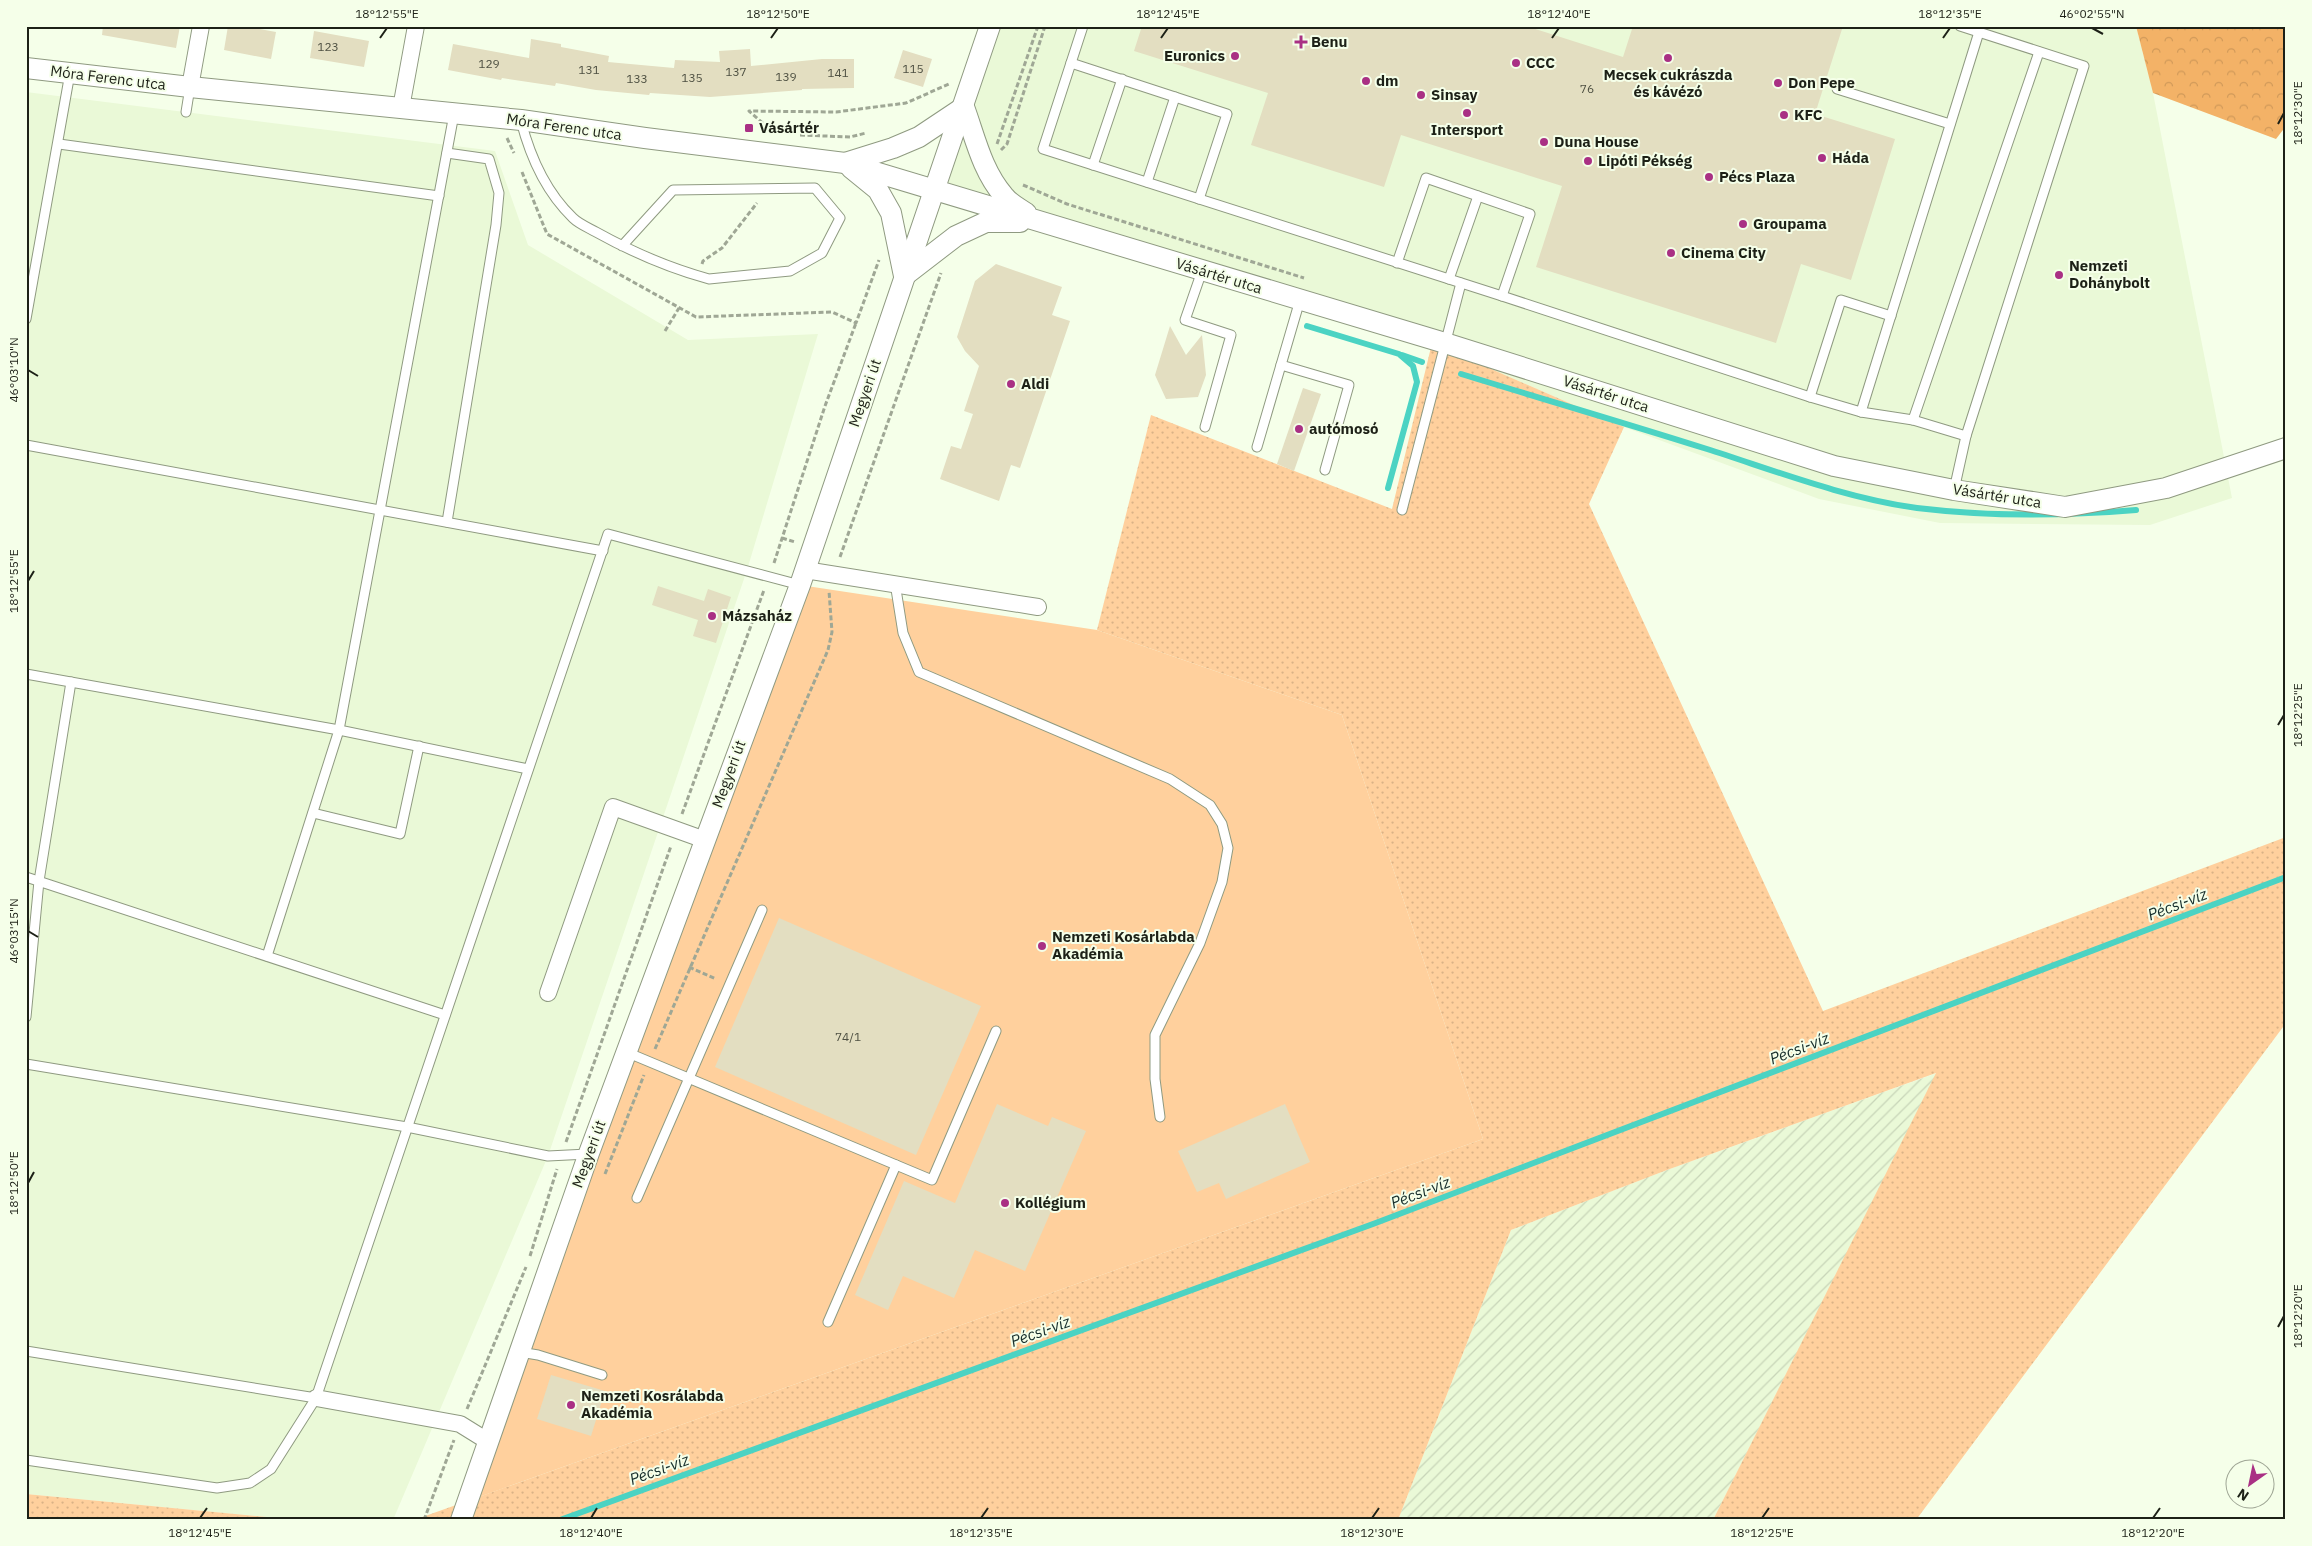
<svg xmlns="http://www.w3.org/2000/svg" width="2312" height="1546" font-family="'IBM Plex Sans',sans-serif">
  <defs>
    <pattern id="industrial-furrows" width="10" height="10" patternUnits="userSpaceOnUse" patternTransform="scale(1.25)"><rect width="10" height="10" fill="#eaf9d7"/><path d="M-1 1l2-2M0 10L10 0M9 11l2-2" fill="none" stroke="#c8d5b8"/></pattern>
    <pattern id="grass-dots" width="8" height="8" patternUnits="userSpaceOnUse" patternTransform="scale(1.25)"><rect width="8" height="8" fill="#ffd09d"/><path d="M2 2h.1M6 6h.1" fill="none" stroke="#dab286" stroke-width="1.8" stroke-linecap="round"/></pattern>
    <pattern id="forest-crowns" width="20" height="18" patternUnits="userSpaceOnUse" patternTransform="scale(1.25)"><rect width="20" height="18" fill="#f3b267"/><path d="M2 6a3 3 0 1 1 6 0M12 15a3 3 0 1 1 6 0" fill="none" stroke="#d09959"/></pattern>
  </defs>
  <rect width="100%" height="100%" fill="#f5ffe9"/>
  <g fill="#eaf9d7">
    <path d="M991,26H2136L2153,93L2232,498L2150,525L1940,523L1819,499L1624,427L1432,343L935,185Z"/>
    <path d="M26,92L495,151L528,245L688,340L818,334L747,570L548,1156L393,1520H297L26,1494Z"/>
  </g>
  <path fill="url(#industrial-furrows)" d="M1937,1073L1713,1520H1398L1511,1230L1667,1170Z"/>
  <g fill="url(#grass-dots)">
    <path d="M1432,343L1624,427L1589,504L1823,1011L2286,837V1023L1916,1520H1713L1936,1073L1667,1170L1511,1230L1398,1520H414L1483,1139L1342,715L1097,630L1151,415L1392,509Z"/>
    <path d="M26,1494L297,1520H26Z"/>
  </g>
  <path fill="url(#forest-crowns)" d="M2136,26H2286V126L2276,139L2153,93Z"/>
  <path fill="#ffd09d" d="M800,585L1097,630L1342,715L1483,1139L476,1498Z"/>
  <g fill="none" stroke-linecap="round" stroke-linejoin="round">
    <g stroke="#4bd3c3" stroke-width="6">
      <path d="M1307,326L1399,354L1413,366L1417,382L1388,488"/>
      <path d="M1402,355L1422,362"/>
      <path d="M1461,374C1543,399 1625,423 1707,449C1776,471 1845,498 1917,508C1991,517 2063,516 2136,510"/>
      <path d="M560,1520L1373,1224L2286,877"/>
    </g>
  </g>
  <g fill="#e3dec1">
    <path d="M103,26H180L176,48L102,35Z"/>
    <path d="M228,26H244L276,32L271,59L224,50Z"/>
    <path d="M1142,26H1526L1623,57L1633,26H1843L1815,114L1895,139L1851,280L1801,264L1776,343L1536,267L1562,186L1401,135L1384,187L1251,145L1268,93L1134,51Z"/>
    <path d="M314,31L369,41L364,67L310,58Z"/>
    <path d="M531,39L561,44V47L609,56L608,62L674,68L675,60L720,62L719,51L750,49L751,66L822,59H854V88L802,89V90L710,97L650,93L649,95L596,90L556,83L555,86L502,78L501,80L448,70L453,44L529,58Z"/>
    <path d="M903,50L932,59L923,87L894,78Z"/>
    <path d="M996,264L1062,287L1052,315L1070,321L1020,468L1011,465L999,501L940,479L951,446L961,449L973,414L964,411L979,366L965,351L957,337L975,281Z"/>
    <path d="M1170,326L1186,355L1202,335L1206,375L1198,397L1166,399L1155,375Z"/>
    <path d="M1303,388L1321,394L1294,471L1277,464Z"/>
    <path d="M658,586L704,601L708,589L731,597L716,643L693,636L698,620L652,605Z"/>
    <path d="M779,918L981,1006L916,1155L715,1067Z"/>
    <path d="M997,1104L1048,1126L1052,1117L1086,1131L1025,1271L975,1250L954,1298L903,1276L888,1310L855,1295L904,1181L955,1203Z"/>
    <path d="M1285,1104L1310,1162L1226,1199L1219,1183L1197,1192L1178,1151Z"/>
    <path d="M551,1375L605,1391L591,1436L537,1419Z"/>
  </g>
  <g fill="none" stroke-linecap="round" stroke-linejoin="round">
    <defs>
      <g id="service">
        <path d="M1083,26L1043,149L1502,296L1810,397L1861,412L1913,420L1966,436"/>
        <path d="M1071,63L1227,114L1199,199"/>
        <path d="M1837,89L1950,124"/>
        <path d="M186,112L190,87"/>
        <path d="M521,121C530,156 546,192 573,218C579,224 589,228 596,232C632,252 669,268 709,279L790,271L822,253L840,218L815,188L673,190L622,246"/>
        <path d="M59,144L439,196"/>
        <path d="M447,153L489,159L499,193L496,225L447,522"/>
        <path d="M1093,165L1122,79"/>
        <path d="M1147,182L1175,97"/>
        <path d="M1397,263L1426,178L1530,214L1502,296"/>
        <path d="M1202,271L1185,320L1231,335L1205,427"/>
        <path d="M1449,279L1478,196"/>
        <path d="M26,319L70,73"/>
        <path d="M1281,365L1349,385L1325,470"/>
        <path d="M1810,397L1841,300L1891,316"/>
        <path d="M1861,412L1979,32"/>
        <path d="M1913,420L2039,52"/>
        <path d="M26,445L603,551"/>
        <path d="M1257,447L1300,300"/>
        <path d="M1954,490L1966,436L2084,66L1960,26"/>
        <path d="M1402,510L1461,283"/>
        <path d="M895,583L903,633L919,672L1170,779L1210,805L1222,824L1228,848L1222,882L1200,943L1155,1035V1079L1160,1117"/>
        <path d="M26,674L339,730L528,769"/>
        <path d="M313,813L400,834L419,746"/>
        <path d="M26,877L445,1015"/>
        <path d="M267,956L339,730L454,114"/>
        <path d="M26,1017L39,881L71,682"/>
        <path d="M626,1052L932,1180L996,1031"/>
        <path d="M26,1064L407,1127L548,1156L588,1154"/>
        <path d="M637,1198L762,910"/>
        <path d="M828,1322L896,1165"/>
        <path d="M26,1351L316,1398L608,534L800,585"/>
        <path d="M520,1352L538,1355L602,1375"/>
        <path d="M26,1460L217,1488L250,1483L271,1469L316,1398"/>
      </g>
      <g id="minor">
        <path d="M190,87L201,26"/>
        <path d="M401,108L416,26"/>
        <path d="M805,570L1038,607"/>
        <path d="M548,993L613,807L705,840"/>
        <path d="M316,1398L460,1424L489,1442"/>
      </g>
      <g id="tertiary">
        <path d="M26,68L190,87L521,120L645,138L845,163L1445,343L1834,466L1954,490L2065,507L2166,488L2286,448"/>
        <path d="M964,107C975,137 982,171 1004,196C1009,203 1019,208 1026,213"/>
        <path d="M845,163L893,148L919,137L964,107"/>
        <path d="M851,168L878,190L891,213L904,276L956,236L986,222H1020"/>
        <path d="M461,1520L589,1153L800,585L990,26"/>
      </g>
    </defs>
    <use href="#service" stroke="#8f9a81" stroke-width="11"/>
    <use href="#minor" stroke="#8f9a81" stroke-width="18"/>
    <use href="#tertiary" stroke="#8f9a81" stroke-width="22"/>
    <g stroke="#9fa795" stroke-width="3" stroke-dasharray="5 2.5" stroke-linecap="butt">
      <path d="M774,133L749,111L836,112L906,103L949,84"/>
      <path d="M800,135L850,137L866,133"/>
      <path d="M507,138L514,153"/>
      <path d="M997,144L1038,26"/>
      <path d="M1001,150L1007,144L1045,26"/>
      <path d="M522,172L547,234L696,317L832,312L856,323L879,260"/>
      <path d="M1023,185L1067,204L1304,278"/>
      <path d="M702,264L703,261L722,248L757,203"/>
      <path d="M665,331L679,308"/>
      <path d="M782,538L795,542"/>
      <path d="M840,557L941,273"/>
      <path d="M774,563L825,406L856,323"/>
      <path d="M682,814L764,590"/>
      <path d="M689,967L716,979"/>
      <path d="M655,1049L828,650L832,632L829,591"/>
      <path d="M566,1142L671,846"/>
      <path d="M605,1174L644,1075"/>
      <path d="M530,1256L557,1169"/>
      <path d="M467,1409L526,1267"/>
      <path d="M424,1520L454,1440"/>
    </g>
    <use href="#service" stroke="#fff" stroke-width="9"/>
    <use href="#minor" stroke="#fff" stroke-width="16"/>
    <use href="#tertiary" stroke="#fff" stroke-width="20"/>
  </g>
  <path fill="none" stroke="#1d2117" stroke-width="2" d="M2092,28L2103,34M380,38L387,28M771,38L778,28M1161,38L1168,28M1552,38L1559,28M1943,38L1950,28M2278,124L2284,113M28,370L38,376M28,581L34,571M2278,725L2284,715M28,931L38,937M28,1183L34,1172M2278,1327L2284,1316M200,1518L207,1508M591,1518L597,1508M981,1518L988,1508M1372,1518L1379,1508M1762,1518L1769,1508M2153,1518L2160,1508"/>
  <g fill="#a93084" stroke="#f5ffe9" stroke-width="2">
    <path d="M1298.5 34.5h5v5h5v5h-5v5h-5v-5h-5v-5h5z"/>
    <circle cx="1235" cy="56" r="5"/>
    <circle cx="1668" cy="58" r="5"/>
    <circle cx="1516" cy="63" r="5"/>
    <circle cx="1366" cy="81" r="5"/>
    <circle cx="1778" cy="83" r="5"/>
    <circle cx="1421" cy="95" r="5"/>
    <circle cx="1467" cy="113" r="5"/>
    <circle cx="1784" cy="115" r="5"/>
    <rect x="744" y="123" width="10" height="10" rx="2.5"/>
    <circle cx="1544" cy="142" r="5"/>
    <circle cx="1822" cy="158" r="5"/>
    <circle cx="1588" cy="161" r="5"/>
    <circle cx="1709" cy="177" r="5"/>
    <circle cx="1743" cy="224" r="5"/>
    <circle cx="1671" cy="253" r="5"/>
    <circle cx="2059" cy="275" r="5"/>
    <circle cx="1011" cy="384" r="5"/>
    <circle cx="1299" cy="429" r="5"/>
    <circle cx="712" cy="616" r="5"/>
    <circle cx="1042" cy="946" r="5"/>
    <circle cx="1005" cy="1203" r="5"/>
    <circle cx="571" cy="1405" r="5"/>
  </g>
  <g text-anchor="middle" stroke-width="4" stroke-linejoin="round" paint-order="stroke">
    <g font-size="12" fill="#4e5042">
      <text x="328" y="51">123</text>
      <text x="489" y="68">129</text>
      <text x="913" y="73">115</text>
      <text x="589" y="74">131</text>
      <text x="736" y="76">137</text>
      <text x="838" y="77">141</text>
      <text x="786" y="81">139</text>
      <text x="692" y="82">135</text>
      <text x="637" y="83">133</text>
      <text x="1587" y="93">76</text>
      <text x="848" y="1041">74/1</text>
    </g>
    <g font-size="15" font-weight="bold" fill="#1d2117" stroke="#f5ffe9" text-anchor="start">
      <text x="1311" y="47">Benu</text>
      <text x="1225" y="61" text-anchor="end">Euronics</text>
      <text x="1526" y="68">CCC</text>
      <text x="1668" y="80" text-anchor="middle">Mecsek cukrászda<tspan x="1668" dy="17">és kávézó</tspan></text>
      <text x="1376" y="86">dm</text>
      <text x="1788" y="88">Don Pepe</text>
      <text x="1431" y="100">Sinsay</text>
      <text x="1794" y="120">KFC</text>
      <text x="759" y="133">Vásártér</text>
      <text x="1467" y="135" text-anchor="middle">Intersport</text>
      <text x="1554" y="147">Duna House</text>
      <text x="1832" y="163">Háda</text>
      <text x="1598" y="166">Lipóti Pékség</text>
      <text x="1719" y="182">Pécs Plaza</text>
      <text x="1753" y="229">Groupama</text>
      <text x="1681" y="258">Cinema City</text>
      <text x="2069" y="271">Nemzeti<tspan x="2069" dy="17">Dohánybolt</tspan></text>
      <text x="1021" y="389">Aldi</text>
      <text x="1309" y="434">autómosó</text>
      <text x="722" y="621">Mázsaház</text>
      <text x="1052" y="942">Nemzeti Kosárlabda<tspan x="1052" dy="17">Akadémia</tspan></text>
      <text x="1015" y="1208">Kollégium</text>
      <text x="581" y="1401">Nemzeti Kosrálabda<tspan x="581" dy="17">Akadémia</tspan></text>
    </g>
    <g font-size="15" fill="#1d2117" stroke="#f5ffe9">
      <text transform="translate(108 78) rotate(7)" y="5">Móra Ferenc utca</text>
      <text transform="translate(564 127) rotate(8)" y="5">Móra Ferenc utca</text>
      <text transform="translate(1219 276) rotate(17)" y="5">Vásártér utca</text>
      <text transform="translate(865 393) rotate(-71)" y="5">Megyeri út</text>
      <text transform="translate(1606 394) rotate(18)" y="5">Vásártér utca</text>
      <text transform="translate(1997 496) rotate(9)" y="5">Vásártér utca</text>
      <text transform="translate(729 774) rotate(-70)" y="5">Megyeri út</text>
      <text transform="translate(589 1154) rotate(-70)" y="5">Megyeri út</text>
    </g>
    <g font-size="16" font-style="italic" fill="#182f2c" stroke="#f5ffe9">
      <text transform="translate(2177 904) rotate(-21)" y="6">Pécsi-víz</text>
      <text transform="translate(1799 1048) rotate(-21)" y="6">Pécsi-víz</text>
      <text transform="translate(1420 1192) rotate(-21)" y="6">Pécsi-víz</text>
      <text transform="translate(1040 1331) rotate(-20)" y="6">Pécsi-víz</text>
      <text transform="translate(659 1469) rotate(-20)" y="6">Pécsi-víz</text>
    </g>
  </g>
  <rect width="2312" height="1546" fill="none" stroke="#f5ffe9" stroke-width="55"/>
  <g transform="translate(2250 1484) rotate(213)"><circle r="24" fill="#f5ffe9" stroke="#9fa695"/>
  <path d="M0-4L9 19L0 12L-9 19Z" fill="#a93084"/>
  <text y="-8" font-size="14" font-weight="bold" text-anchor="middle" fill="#1d2117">N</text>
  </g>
  <rect x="28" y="28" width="2256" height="1490" fill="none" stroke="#1d2117" stroke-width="2"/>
  <g font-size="12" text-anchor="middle" fill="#1d2117">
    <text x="387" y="18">18°12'55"E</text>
    <text x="778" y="18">18°12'50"E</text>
    <text x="1168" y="18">18°12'45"E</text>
    <text x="1559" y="18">18°12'40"E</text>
    <text x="1950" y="18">18°12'35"E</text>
    <text x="2092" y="18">46°02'55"N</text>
    <text transform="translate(2298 113) rotate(-90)" y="4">18°12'30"E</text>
    <text transform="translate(14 370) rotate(-90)" y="4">46°03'10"N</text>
    <text transform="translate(14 581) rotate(-90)" y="4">18°12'55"E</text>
    <text transform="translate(2298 715) rotate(-90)" y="4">18°12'25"E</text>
    <text transform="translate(14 931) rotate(-90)" y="4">46°03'15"N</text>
    <text transform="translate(14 1183) rotate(-90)" y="4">18°12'50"E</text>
    <text transform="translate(2298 1316) rotate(-90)" y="4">18°12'20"E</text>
    <text x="200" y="1537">18°12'45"E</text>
    <text x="591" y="1537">18°12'40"E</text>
    <text x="981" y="1537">18°12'35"E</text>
    <text x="1372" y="1537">18°12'30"E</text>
    <text x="1762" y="1537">18°12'25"E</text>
    <text x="2153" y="1537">18°12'20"E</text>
  </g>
</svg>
